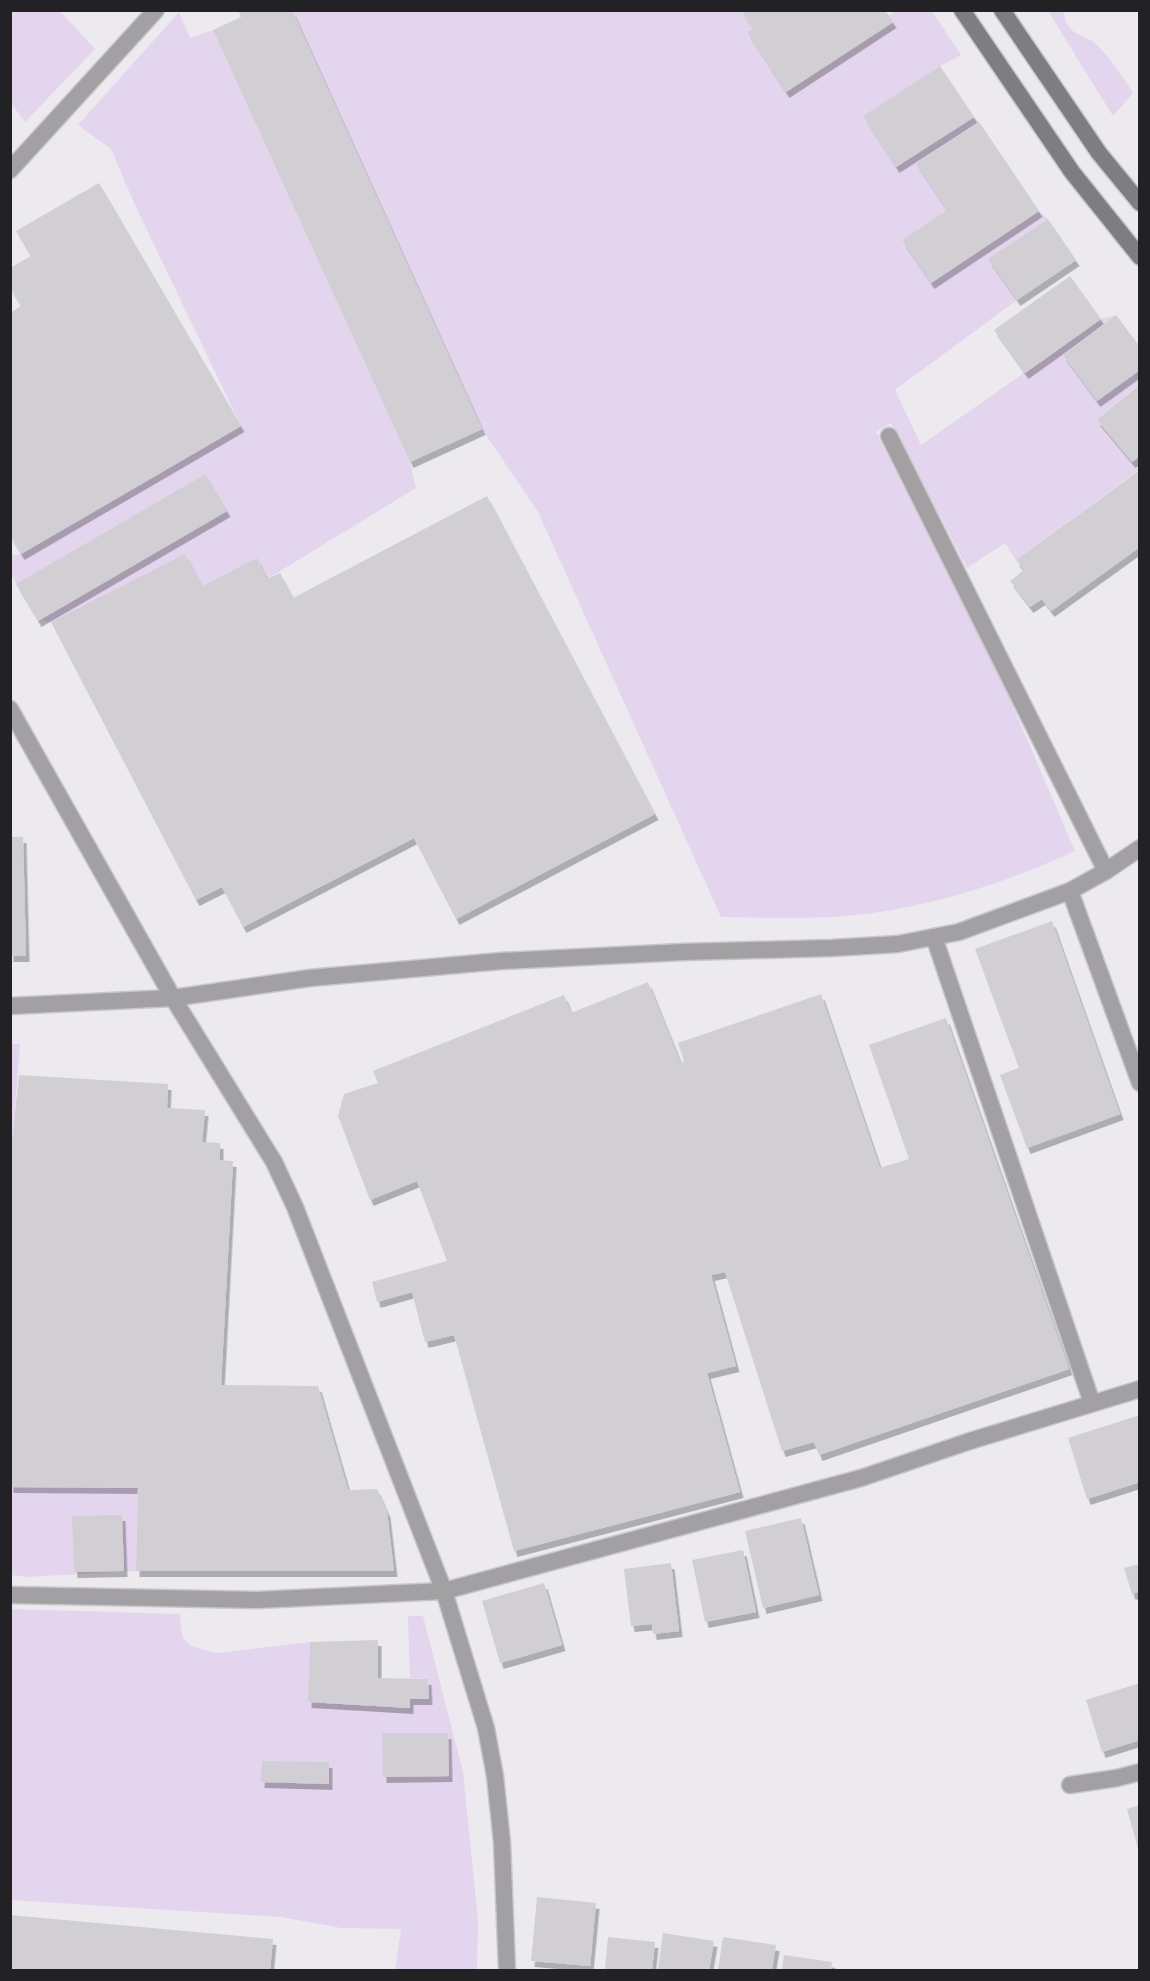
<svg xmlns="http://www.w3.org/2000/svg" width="1150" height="1981" font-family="'PT Sans Narrow',sans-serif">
  <defs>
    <filter id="shadow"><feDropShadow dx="3.5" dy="6" stdDeviation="0" flood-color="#0004"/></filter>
  </defs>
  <rect width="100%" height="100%" fill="#eceaef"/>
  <g fill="#e4d5ef">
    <path d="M10,11H60L95,49L25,122L11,103Z"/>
    <path d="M292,11H741L753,29L747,32L786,92L893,23L888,16L896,11H932L961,55L940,66L863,117L896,167L974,117L979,122L916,164L947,210L902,240L931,283L1039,211L1048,219L989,259L1017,300L895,390L921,445L1101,319L1116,315L1063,355L1096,400L1139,370V384L1097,420L1132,462L1139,456V470L1016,560L1005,543L967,568L891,423L876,432L1005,688L1075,851C1004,884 924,909 846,916C804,919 763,918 721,917L538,512L482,429Z"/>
    <path d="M1048,11H1063C1068,39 1083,31 1098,46C1112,61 1123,76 1133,93L1113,116Z"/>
    <path d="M179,12L190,38L213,30L410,462L416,488L267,579L257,559L202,586L185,555L51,622L38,621L226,511L205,474L16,584L11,574L10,556L21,554L241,426L134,203L111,149L78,125Z"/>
    <path d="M11,1044H20L11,1161Z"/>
    <path d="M11,1487L138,1488L136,1571L26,1577L11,1575Z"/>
    <path d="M10,1609L180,1614L182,1636L191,1646L217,1653L310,1642L309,1702L410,1708V1699H429L428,1679L410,1678L408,1616H423L463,1772L478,1920L477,1970H395L401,1929L341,1928L281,1917L11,1900Z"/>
  </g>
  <g fill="#d1cfd3" filter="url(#shadow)">
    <path d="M238,10H292L482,429L410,462L213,30L241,17Z"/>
    <path d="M741,10H885L893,22L786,92L747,32L753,29Z"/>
    <path d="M940,66L974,117L896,167L863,116Z"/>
    <path d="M979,122L1039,211L931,283L902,240L947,210L916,164Z"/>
    <path d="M99,183L241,426L21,554L10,536V313L21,306L10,288V268L31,256L16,231Z"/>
    <path d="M1048,219L1076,260L1017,300L988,259Z"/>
    <path d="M1070,276L1101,319L1025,373L994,330Z"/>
    <path d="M1116,315L1140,347V370L1097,401L1063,355Z"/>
    <path d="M1140,384V456L1132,462L1097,420Z"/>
    <path d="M1140,470V547L1051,611L1042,599L1030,607L1010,581L1024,570L1016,560Z"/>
    <path d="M205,474L227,511L38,621L16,584Z"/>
    <path d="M487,496L655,814L456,919L414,838L243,927L222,887L196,900L51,622L185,554L202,586L257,558L267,579L280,573L293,598Z"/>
    <path d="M10,837H23L26,956H10Z"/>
    <path d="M1052,921L1120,1114L1027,1148L1000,1075L1019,1068L975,949Z"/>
    <path d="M648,982L681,1064L684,1061L678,1043L821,994L880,1168L909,1159L869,1045L946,1018L1069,1369L819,1455L814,1442L782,1451L725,1272L711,1275L736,1366L707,1373L740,1492L514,1551L454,1335L425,1342L412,1292L377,1302L372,1282L447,1261L417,1181L370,1200L338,1116L344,1094L378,1083L373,1071L564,995L571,1013Z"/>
    <path d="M19,1075L168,1084L167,1108L205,1110L202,1142L220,1143V1160L233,1161L221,1385L318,1386L348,1490L377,1489L387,1512L394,1571H136L138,1488L10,1487V1161Z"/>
    <path d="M1140,1415V1482L1087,1499L1068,1438Z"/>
    <path d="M122,1515L124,1571L74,1572L72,1516Z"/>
    <path d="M801,1518L819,1595L763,1608L745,1531Z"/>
    <path d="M743,1550L756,1612L705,1622L692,1560Z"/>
    <path d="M671,1563L679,1631L653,1634L652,1624L631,1626L624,1569Z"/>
    <path d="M1140,1564V1591L1132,1594L1124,1568Z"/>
    <path d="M544,1583L562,1645L500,1663L482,1601Z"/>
    <path d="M378,1640V1678L428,1679L429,1699H410V1708L308,1702L310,1642Z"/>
    <path d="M1140,1683V1740L1102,1752L1086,1700Z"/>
    <path d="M382,1733H448L449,1776L383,1777Z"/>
    <path d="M262,1761L329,1762V1784L261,1782Z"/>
    <path d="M1140,1805V1852H1139L1127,1809Z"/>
    <path d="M537,1897L596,1903L590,1966L531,1961Z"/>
    <path d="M10,1915L273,1939L270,1970H10Z"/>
    <path d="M663,1933L714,1941L709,1970H658Z"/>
    <path d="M608,1937L655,1942L652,1970H605Z"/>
    <path d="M723,1937L776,1945L772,1970H718Z"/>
    <path d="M784,1955L832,1962L831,1970H782Z"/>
  </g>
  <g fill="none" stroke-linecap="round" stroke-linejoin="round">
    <defs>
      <path id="service" d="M889,436L1106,871"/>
      <g id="minor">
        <path d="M10,170L156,10"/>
        <path d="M10,709L173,998L274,1162L295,1207L444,1591L486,1728L495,1776L502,1842L507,1970"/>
        <path d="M1070,891L1140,1083"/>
        <path d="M934,937L1092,1403"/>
        <path d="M10,1006L173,998L310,978L501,961L683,952L832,948L898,944L959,932L1070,891L1106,871L1140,848"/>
        <path d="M10,1595L257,1600L444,1591L861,1478L970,1441L1140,1389"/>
        <path d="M1070,1785L1117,1778L1140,1772"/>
      </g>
      <g id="secondary">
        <path d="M962,10L1072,172L1140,257"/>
        <path d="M1002,10L1099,153L1140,203"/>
      </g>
    </defs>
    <use href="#service" stroke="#c8c6ca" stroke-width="19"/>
    <use href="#minor" stroke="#c8c6ca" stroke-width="19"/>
    <use href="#secondary" stroke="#c8c6ca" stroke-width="19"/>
    <use href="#service" stroke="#a2a0a2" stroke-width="16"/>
    <use href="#minor" stroke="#a2a0a2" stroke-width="16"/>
    <use href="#secondary" stroke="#7e7d7f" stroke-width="16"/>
  </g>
  <rect width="1150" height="1981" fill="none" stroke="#222123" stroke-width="24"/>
</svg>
